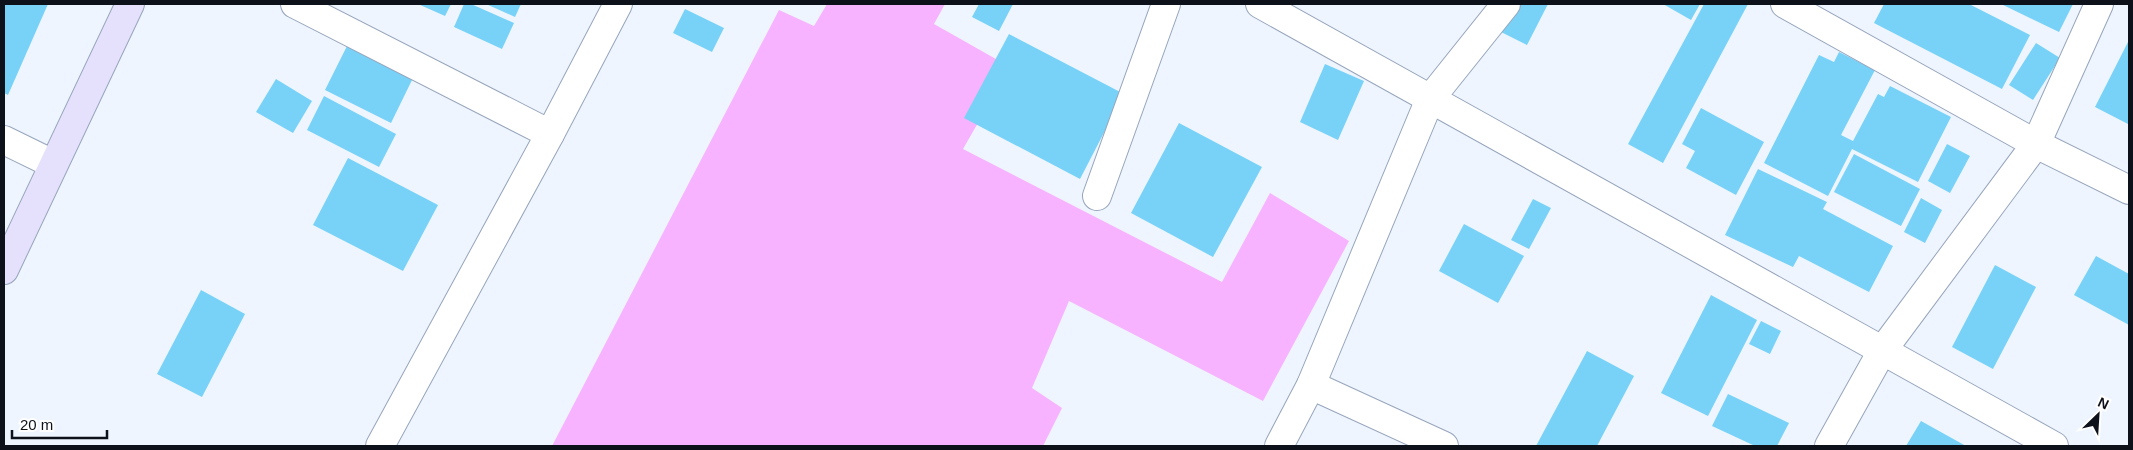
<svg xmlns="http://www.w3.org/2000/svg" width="2133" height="450" font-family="Helvetica,sans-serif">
  <rect width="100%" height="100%" fill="#eef5ff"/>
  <path fill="#f7b3ff" d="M827,4H945L934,24L1010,67L963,149L1222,282L1270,193L1349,241L1263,401L1069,301L1032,388L1062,408L1043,446H552L779,10L814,26Z"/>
  <g fill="#78d2f8">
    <path d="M4,4H48L8,95L4,93Z"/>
    <path d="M418,4H451L445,16Z"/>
    <path d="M464,4H471L514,23L502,49L454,27Z"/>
    <path d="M486,4H521L515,17Z"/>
    <path d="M979,4H1013L999,31L972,17Z"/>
    <path d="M1503,4H1548L1527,45L1497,30Z"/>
    <path d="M1663,4H1700L1691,20Z"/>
    <path d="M1704,4H1748L1663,163L1628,144Z"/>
    <path d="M1884,4H1969L2030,35L2002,89L1874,23Z"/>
    <path d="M2001,4H2073L2059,32Z"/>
    <path d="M685,9L724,28L712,52L673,33Z"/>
    <path d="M1009,34L1124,94L1080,179L964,118Z"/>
    <path d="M2129,40V123L2128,124L2095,107Z"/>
    <path d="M2036,43L2060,58L2033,100L2009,85Z"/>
    <path d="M347,46L413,78L391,123L325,90Z"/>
    <path d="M1839,52L1875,70L1841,135L1853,141L1878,94L1884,97L1890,86L1951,117L1918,182L1852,149L1828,196L1764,163L1819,55L1834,62Z"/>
    <path d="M1325,64L1364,81L1338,140L1300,122Z"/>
    <path d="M276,79L312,101L293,133L256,112Z"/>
    <path d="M324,96L396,134L379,167L307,130Z"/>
    <path d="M1701,108L1764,142L1736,195L1686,168L1695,151L1682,144Z"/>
    <path d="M1179,123L1262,167L1213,257L1131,213Z"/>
    <path d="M1947,144L1970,156L1950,193L1928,181Z"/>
    <path d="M1854,154L1920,189L1901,226L1834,192Z"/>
    <path d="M348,158L438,205L403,271L313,225Z"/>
    <path d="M1758,169L1827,202L1823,209L1893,246L1869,292L1799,256L1793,267L1725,235Z"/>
    <path d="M1921,198L1942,210L1925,243L1904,232Z"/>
    <path d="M1533,199L1551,208L1529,249L1511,240Z"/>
    <path d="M1464,224L1524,256L1498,303L1439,271Z"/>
    <path d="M2096,256L2129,274V325L2074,295Z"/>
    <path d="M1995,265L2036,287L1993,369L1952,347Z"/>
    <path d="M201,290L245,314L202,397L157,374Z"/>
    <path d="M1711,295L1757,320L1708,416L1661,393Z"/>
    <path d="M1761,321L1781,331L1770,354L1749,344Z"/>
    <path d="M1587,351L1634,376L1597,446H1536Z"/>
    <path d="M1728,394L1789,423L1777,446H1755L1712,426Z"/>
    <path d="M1921,421L1966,446H1906Z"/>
  </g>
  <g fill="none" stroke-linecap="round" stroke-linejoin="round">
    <defs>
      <g id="street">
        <path d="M295,4L550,134"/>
        <path d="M1260,4L2054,446"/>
        <path d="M1785,4L2036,144L2129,190"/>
        <path d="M4,140L53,164"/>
        <path d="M1097,196L1166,4"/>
        <path d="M1311,385L1444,446"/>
        <path d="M380,446L550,134L618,4"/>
        <path d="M1279,446L1311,385L1430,99L1506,4"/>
        <path d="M1829,446L1882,351L2036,144L2099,4"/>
      </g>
      <path id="secondary" d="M4,270L130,4"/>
    </defs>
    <use href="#street" stroke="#97a5bc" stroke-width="30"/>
    <use href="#secondary" stroke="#97a5bc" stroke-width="30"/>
    <use href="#street" stroke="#fff" stroke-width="28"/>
    <use href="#secondary" stroke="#e5e0fb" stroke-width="28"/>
  </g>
  <rect width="2133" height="450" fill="none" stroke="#0d121a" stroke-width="10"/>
  <g transform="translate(2098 415) rotate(25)" stroke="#ffffff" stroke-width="4" paint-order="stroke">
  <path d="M0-4L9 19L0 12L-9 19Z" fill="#0d121a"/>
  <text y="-8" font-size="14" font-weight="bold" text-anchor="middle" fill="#0d121a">N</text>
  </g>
  <path d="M12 430v8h95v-8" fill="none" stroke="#0d121a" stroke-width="2.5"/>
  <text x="20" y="430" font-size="15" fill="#0d121a" stroke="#ffffff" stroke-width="4" paint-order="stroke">20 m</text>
</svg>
